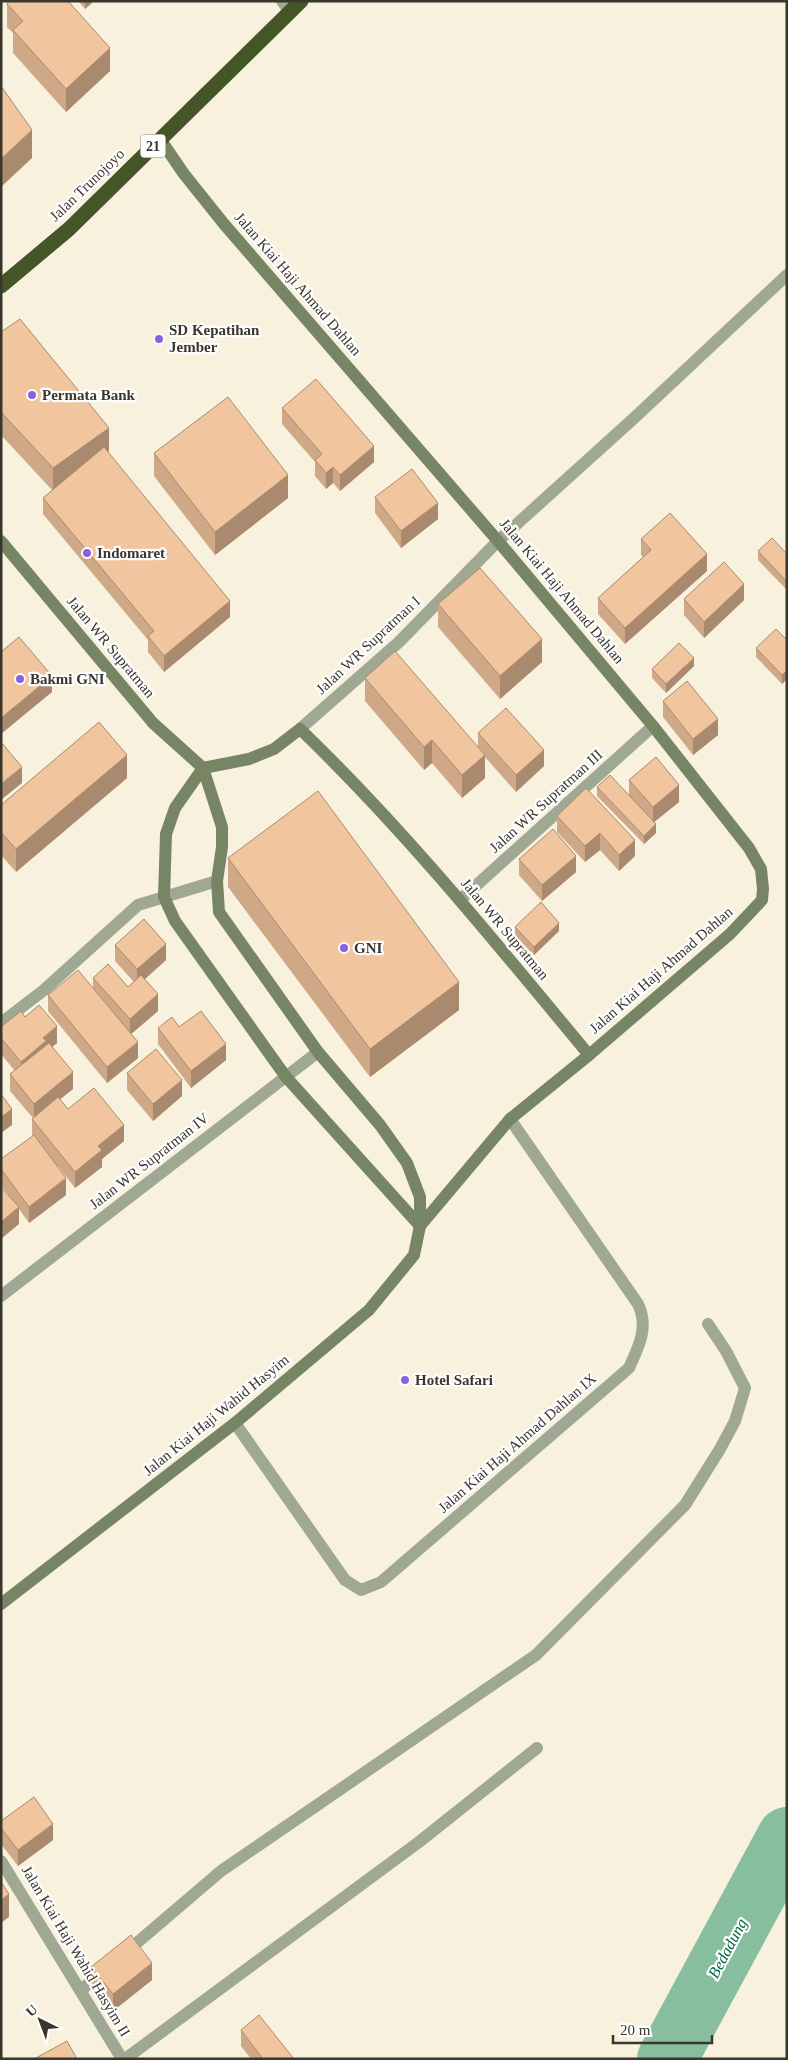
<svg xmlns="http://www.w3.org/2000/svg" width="788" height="2060" font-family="'Times New Roman',serif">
  <rect width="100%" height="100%" fill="#f7f1dd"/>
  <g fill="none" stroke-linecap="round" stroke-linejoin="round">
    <path stroke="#87be9e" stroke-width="60" d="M667,2059L787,1837"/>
    <g stroke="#9fa893" stroke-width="12">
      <path d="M282,1L290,12"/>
      <path d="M300,729L399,642L498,541L632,420L787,275"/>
      <path d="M460,900L653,726"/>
      <path d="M1,1023L44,990L138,905L217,881"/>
      <path d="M1,1296L318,1052"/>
      <path d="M235,1423L345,1580L361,1590L381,1582L629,1368C639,1346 649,1327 638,1304L510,1119"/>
      <path d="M1,1861L122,2059"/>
      <path d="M125,1953L221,1871L536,1655L685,1505L720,1449L735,1421L745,1388L726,1351L708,1324"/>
      <path d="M81,1990L104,1971"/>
      <path d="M125,2059L419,1842L537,1748"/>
    </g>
    <g stroke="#778565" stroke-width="12">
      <path d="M160,139L184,174L224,224L498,541L653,726L749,848L761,869L763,889L762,900L730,934L589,1055"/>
      <path d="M1,541L153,723L203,768L222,827V847L217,881L219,912L318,1052L380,1125L407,1163L420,1197V1226L414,1255L369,1310L235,1423L1,1604"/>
      <path d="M300,729C405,830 496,943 589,1055L510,1119L420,1226L286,1077L175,921L164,897L166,834L175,808L203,768L249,759L274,749Z"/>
    </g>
    <path stroke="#445628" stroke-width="15" d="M1,286L69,229L301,1"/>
  </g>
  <g fill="#cfa987">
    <path d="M78,1H94L85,9Z"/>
    <path d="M7,4L110,71L66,112L13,53V33L7,27Z"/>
    <path d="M1,332L109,451L108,452L230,617L164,672L148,652V640L43,514V498L52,490L1,435Z"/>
    <path d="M282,408L374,462L340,491L333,483L326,489L315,476V462L282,424Z"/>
    <path d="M154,453L288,498L215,555L154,476Z"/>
    <path d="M375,497L438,519L401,548L375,513Z"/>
    <path d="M641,539L707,571L625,644L598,614V598L643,557L641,555Z"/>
    <path d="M758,551L787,554V590L758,560Z"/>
    <path d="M684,599L744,600L704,638L684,615Z"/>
    <path d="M438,604L542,662L500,699L438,627Z"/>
    <path d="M787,640V679L782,684L756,657V648Z"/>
    <path d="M694,666L666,693L652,678V669Z"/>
    <path d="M365,678L478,747V733L544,766L516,792L485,757V778L462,798L432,763L424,770L365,701Z"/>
    <path d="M663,701L718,735L693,755L663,717Z"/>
    <path d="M127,778L16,872L1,855V805Z"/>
    <path d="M629,780L679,802L654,822L656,833L644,844L597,796V787L629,796Z"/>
    <path d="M586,788L635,856L619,871L600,850L585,862L557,832V816Z"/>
    <path d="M228,858L459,1010L370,1077L228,887Z"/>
    <path d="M519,859L576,872L542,901L519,875Z"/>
    <path d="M515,927L559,931L534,955L515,936Z"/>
    <path d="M115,945L166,960L145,979L158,1011L131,1034L138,1058L107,1083L48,1011V995L93,988V978L128,987L134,982L115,961Z"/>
    <path d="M1,1027L57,1043L52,1047L73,1089L60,1099L68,1109L124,1141L102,1159V1167L75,1188L57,1165L66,1195L29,1223L19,1209V1224L8,1194L1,1186V1159L33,1136L32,1135V1119L33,1118L10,1091V1074L15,1071L1,1054Z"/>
    <path d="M179,1027L226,1060L191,1088L158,1044V1028Z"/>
    <path d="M127,1073L182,1096L153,1121L127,1090Z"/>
    <path d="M1,1821L53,1840L18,1866L1,1844Z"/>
    <path d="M91,1967L152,1980L113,2011L91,1983Z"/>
    <path d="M241,2030L294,2059H251L241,2046Z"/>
  </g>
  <g fill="#a98a6e">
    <path d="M85,1H94L85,9Z"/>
    <path d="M110,48V71L66,112V89Z"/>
    <path d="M32,130V158L1,187V159Z"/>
    <path d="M109,428V451L53,491V468Z"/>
    <path d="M374,446V462L340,491V475Z"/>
    <path d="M333,467V483L326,489V473Z"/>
    <path d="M288,475V498L215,555V532Z"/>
    <path d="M438,503V519L401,548V531Z"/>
    <path d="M707,554V571L625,644V628Z"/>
    <path d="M744,584V600L704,638V622Z"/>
    <path d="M230,601V617L164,672V656Z"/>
    <path d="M542,639V662L500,699V676Z"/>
    <path d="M694,658V666L666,693V684Z"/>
    <path d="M787,670V679L782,684V675Z"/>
    <path d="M52,676V692L1,734V718Z"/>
    <path d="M718,719V735L693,755V739Z"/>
    <path d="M432,740V763L424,770V747Z"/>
    <path d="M544,750V766L516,792V775Z"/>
    <path d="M127,755V778L16,872V849Z"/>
    <path d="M485,755V778L462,798V775Z"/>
    <path d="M22,767V783L1,800V784Z"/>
    <path d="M679,785V802L653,823V807Z"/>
    <path d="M656,824V833L644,844V836Z"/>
    <path d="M600,833V850L585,862V846Z"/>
    <path d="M635,840V856L619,871V855Z"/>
    <path d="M576,856V872L542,901V885Z"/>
    <path d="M559,923V931L534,955V947Z"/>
    <path d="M166,944V960L137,986V969Z"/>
    <path d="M459,982V1010L370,1077V1049Z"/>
    <path d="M158,994V1011L130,1035V1019Z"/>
    <path d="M57,1026V1043L46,1052L21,1078V1062L43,1038Z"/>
    <path d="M138,1042V1058L107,1083V1067Z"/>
    <path d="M226,1044V1060L191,1088V1071Z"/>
    <path d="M73,1072V1089L34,1120V1104Z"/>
    <path d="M182,1080V1096L153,1121V1104Z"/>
    <path d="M12,1109V1125L1,1133V1117Z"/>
    <path d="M124,1125V1141L102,1159V1167L75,1188V1172L98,1146Z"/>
    <path d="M66,1178V1195L29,1223V1207Z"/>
    <path d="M19,1207V1224L1,1239V1222Z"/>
    <path d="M53,1824V1840L18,1866V1850Z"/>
    <path d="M9,1894V1917L1,1923V1900Z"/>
    <path d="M152,1963V1980L113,2011V1994Z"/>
  </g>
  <g fill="#f1c59d" stroke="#a98a6e">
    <path d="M9,1H68L110,48L66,89L13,30L23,21L7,4Z"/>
    <path d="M1,86L32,130L1,159Z"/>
    <path d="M20,319L109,428L53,468L1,412V332Z"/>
    <path d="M316,379L374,446L340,475L333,467L326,473L315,460L322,454L282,408Z"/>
    <path d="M228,397L288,475L215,532L154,453Z"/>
    <path d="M104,447L230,601L164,656L148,636L154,631L43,498Z"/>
    <path d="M412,469L438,503L401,531L375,497Z"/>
    <path d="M670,513L707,554L625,628L598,598L651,550L641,539Z"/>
    <path d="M772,538L787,554V582L758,551Z"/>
    <path d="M724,562L744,584L704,622L684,599Z"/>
    <path d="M480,568L542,639L500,676L438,604Z"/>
    <path d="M776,629L787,640V670L782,675L756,648Z"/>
    <path d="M19,637L52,676L1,718V652Z"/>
    <path d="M679,643L694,658L666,684L652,669Z"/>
    <path d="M395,651L485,755L462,775L432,740L424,747L365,678Z"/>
    <path d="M687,681L718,719L693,739L663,701Z"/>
    <path d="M506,708L544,750L516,775L478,733Z"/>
    <path d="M99,722L127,755L16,849L1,832V805Z"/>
    <path d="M1,742L22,767L1,784Z"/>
    <path d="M656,757L679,785L653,807L629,780Z"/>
    <path d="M610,775L656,824L644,836L597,787Z"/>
    <path d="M586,788L635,840L619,855L600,833L585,846L557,816Z"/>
    <path d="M318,791L459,982L370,1049L228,858Z"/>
    <path d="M553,829L576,856L542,885L519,859Z"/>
    <path d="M541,902L559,923L534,947L515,927Z"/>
    <path d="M144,919L166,944L137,969L115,945Z"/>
    <path d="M108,964L128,987L141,975L158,994L130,1019L93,978Z"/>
    <path d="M78,970L138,1042L107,1067L48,995Z"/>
    <path d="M39,1005L57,1026L43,1038L46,1041L21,1062L1,1038V1027L21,1011L25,1017Z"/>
    <path d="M201,1011L226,1044L191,1071L158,1028L172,1017L179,1027Z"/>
    <path d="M49,1043L73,1072L34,1104L10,1074Z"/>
    <path d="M156,1049L182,1080L153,1104L127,1073Z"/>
    <path d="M94,1088L124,1125L98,1146L102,1150L75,1172L32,1119L58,1097L68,1109Z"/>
    <path d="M1,1094L12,1109L1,1117Z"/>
    <path d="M34,1135L66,1178L29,1207L1,1169V1159Z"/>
    <path d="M1,1187L19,1207L1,1222Z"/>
    <path d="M34,1797L53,1824L18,1850L1,1828V1821Z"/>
    <path d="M1,1882L9,1894L1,1900Z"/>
    <path d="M131,1935L152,1963L113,1994L91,1967Z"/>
    <path d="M259,2015L294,2059H263L241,2030Z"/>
    <path d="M67,2041L77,2059H34Z"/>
  </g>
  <g fill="#8a61dc" stroke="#fefefe" stroke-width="2">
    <circle cx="159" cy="339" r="5"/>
    <circle cx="32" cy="395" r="5"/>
    <circle cx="87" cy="553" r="5"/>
    <circle cx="20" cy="679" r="5"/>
    <circle cx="344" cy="948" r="5"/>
    <circle cx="405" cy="1380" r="5"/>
  </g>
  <g text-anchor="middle" stroke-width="4.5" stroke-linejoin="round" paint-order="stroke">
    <rect fill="#fefefe" stroke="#74726c" stroke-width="1" x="140.5" y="134.5" width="25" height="23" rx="4"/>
    <g font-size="14" font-weight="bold" fill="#39362e">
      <text x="153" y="151">21</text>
    </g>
    <g font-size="15" fill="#39362e" stroke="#fefefe">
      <text transform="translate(87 185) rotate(-44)" y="5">Jalan Trunojoyo</text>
      <text transform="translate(298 284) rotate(49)" y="5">Jalan Kiai Haji Ahmad Dahlan</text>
      <text transform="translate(562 591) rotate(50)" y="5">Jalan Kiai Haji Ahmad Dahlan</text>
      <text transform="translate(368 645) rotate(-43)" y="5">Jalan WR Supratman I</text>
      <text transform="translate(111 647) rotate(50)" y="5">Jalan WR Supratman</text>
      <text transform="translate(546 801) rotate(-42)" y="5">Jalan WR Supratman III</text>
      <text transform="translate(505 929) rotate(50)" y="5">Jalan WR Supratman</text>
      <text transform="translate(661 970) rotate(-41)" y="5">Jalan Kiai Haji Ahmad Dahlan</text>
      <text transform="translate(149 1161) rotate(-38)" y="5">Jalan WR Supratman IV</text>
      <text transform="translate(216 1415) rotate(-39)" y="5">Jalan Kiai Haji Wahid Hasyim</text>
      <text transform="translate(517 1443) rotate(-41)" y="5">Jalan Kiai Haji Ahmad Dahlan IX</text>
      <text transform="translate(76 1951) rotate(59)" y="5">Jalan Kiai Haji Wahid Hasyim II</text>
    </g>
    <g font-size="15" font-weight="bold" fill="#39362e" stroke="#fefefe" text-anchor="start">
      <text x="169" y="335">SD Kepatihan<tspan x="169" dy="17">Jember</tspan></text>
      <text x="42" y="400">Permata Bank</text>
      <text x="97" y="558">Indomaret</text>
      <text x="30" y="684">Bakmi GNI</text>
      <text x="354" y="953">GNI</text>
      <text x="415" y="1385">Hotel Safari</text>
    </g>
    <g font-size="16" font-style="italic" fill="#00653f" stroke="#fefefe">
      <text transform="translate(727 1948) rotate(-62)" y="6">Bedadung</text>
    </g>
  </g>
  <rect width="788" height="2060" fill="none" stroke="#39362e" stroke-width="5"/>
  <g transform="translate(40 2020) rotate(318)" stroke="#fefefe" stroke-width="4" paint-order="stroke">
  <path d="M0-4L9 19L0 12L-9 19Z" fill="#39362e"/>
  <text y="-8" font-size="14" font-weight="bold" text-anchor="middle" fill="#39362e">U</text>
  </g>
  <path d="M613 2035v8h99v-8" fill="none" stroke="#39362e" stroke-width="2.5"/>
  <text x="620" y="2035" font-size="15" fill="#39362e" stroke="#fefefe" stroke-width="4" paint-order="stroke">20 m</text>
</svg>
